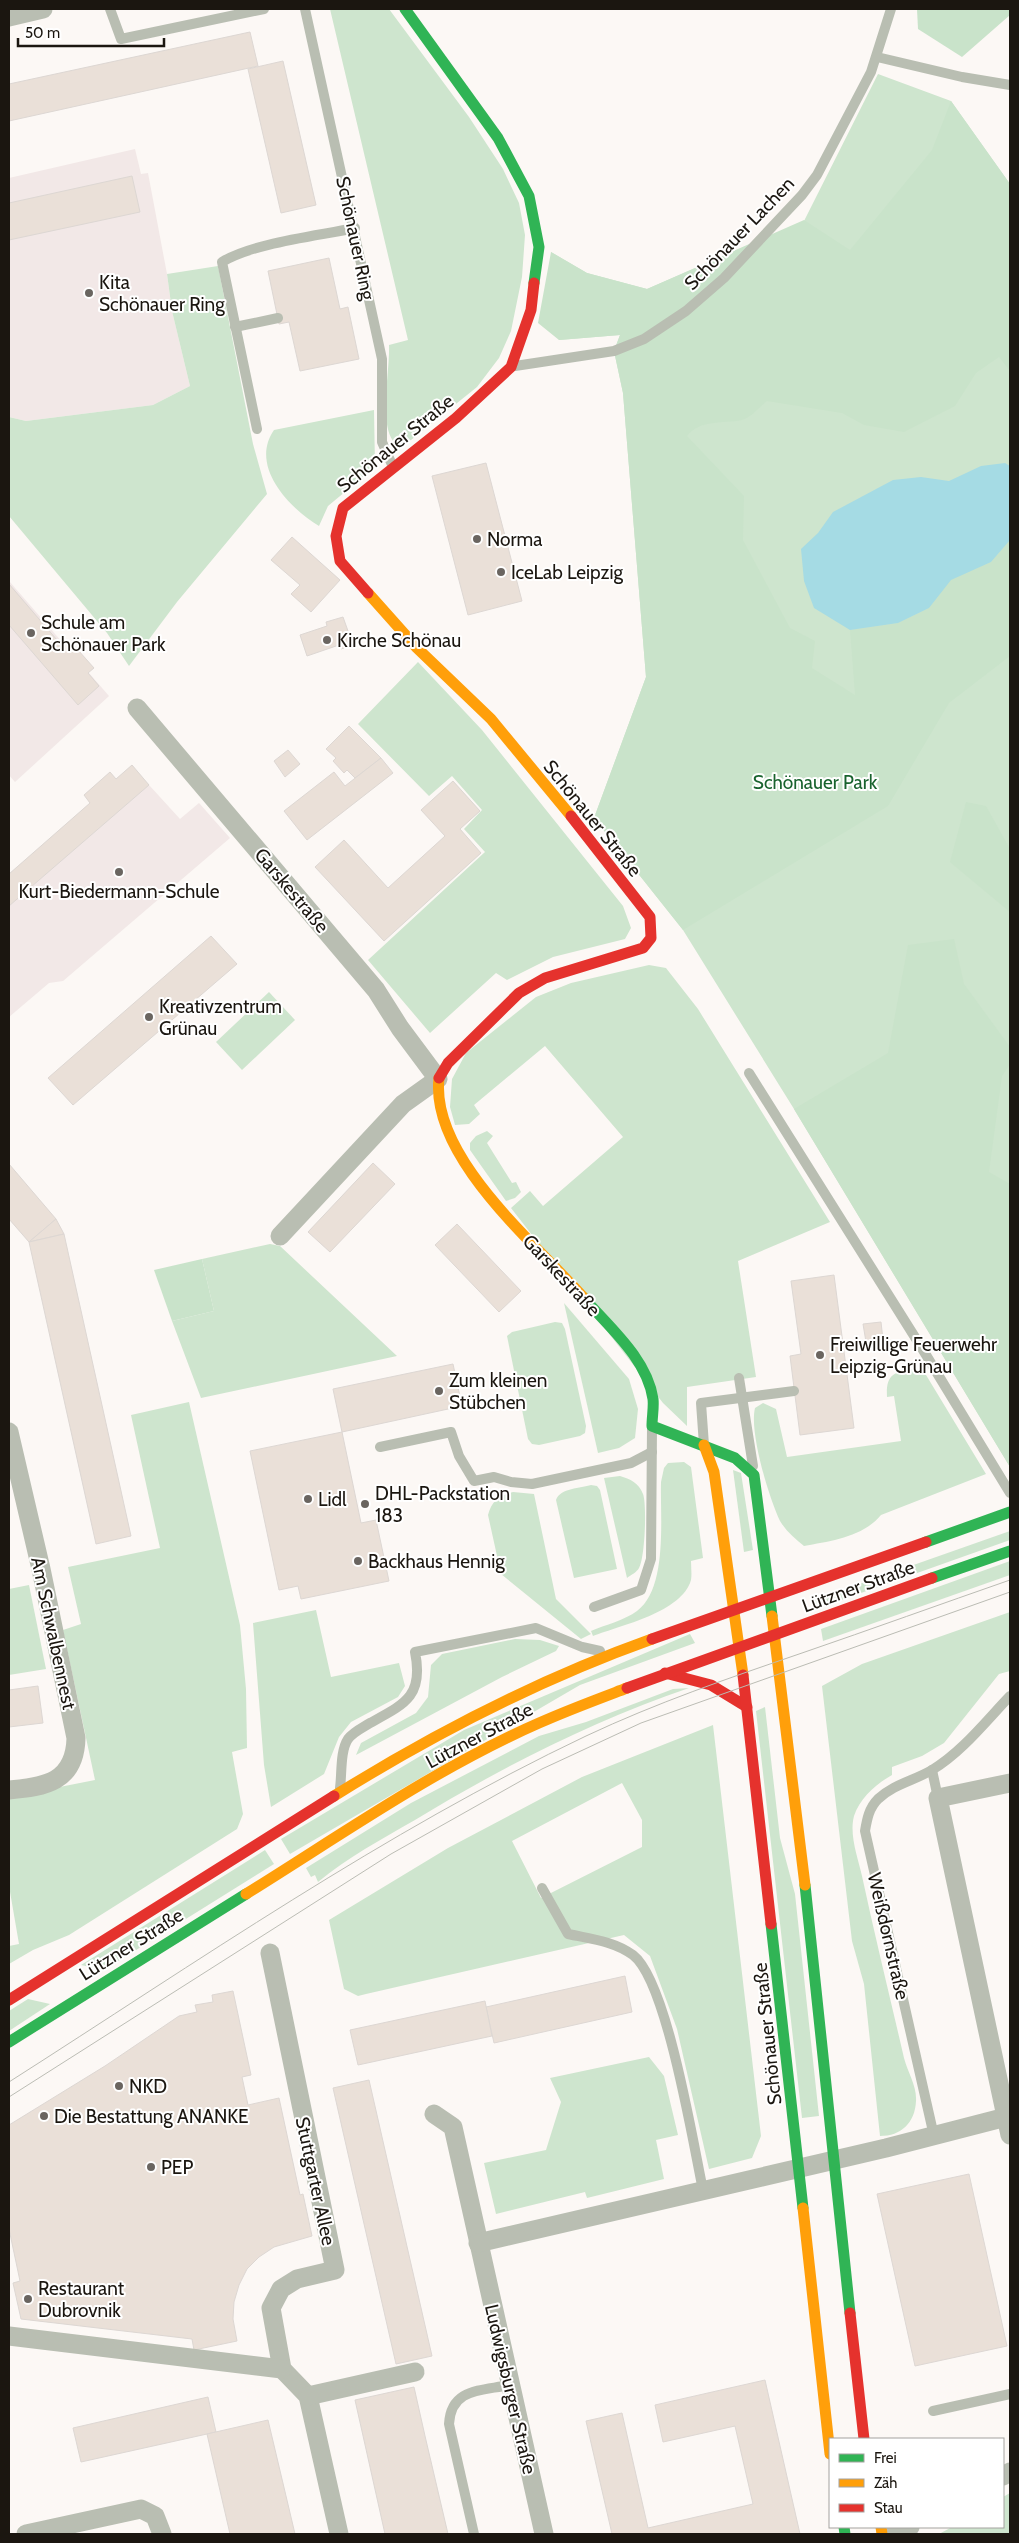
<svg xmlns="http://www.w3.org/2000/svg" width="1019" height="2543" font-family="Cabin,sans-serif">
  <rect width="100%" height="100%" fill="#fcf8f5"/>
  <g fill="#f2e8e7">
    <path d="M135,149L141,174L148,173L167,274L172,311L190,386L153,405L26,421L9,417V178Z"/>
    <path d="M9,581L109,696L15,782L9,775Z"/>
    <path d="M149,785L180,819L199,803L230,838L63,981L49,983L9,1017V906Z"/>
  </g>
  <g fill="#cee5ce" fill-rule="evenodd">
    <path d="M330,9H389L469,117L503,169L519,203L525,235L522,277L511,331L499,358L477,387L411,440L401,443L393,441C379,421 390,371 389,345L408,340Z"/>
    <path d="M878,74L951,101L1010,184V1467L794,1109L683,930L594,818L646,677L623,393L614,351L620,335L559,340L551,252L587,273L647,289L804,221Z"/>
    <path d="M218,266L253,444L267,494L177,602L129,666L107,633L9,516V417L26,421L153,405L190,386L172,311L167,274Z"/>
    <path d="M374,410L375,467L328,506L319,526C289,508 249,466 274,430Z"/>
    <path d="M418,662L482,730L623,906L631,928L625,939L553,957L507,980L496,973L430,1033L368,960L485,852L464,829L482,810L452,776L429,796L358,724Z"/>
    <path d="M649,965L666,968L698,1009L830,1222L738,1261L756,1377L687,1387V1426L663,1403L511,1208L530,1191L543,1206L623,1137L545,1046L474,1105L480,1114L469,1124L455,1125L450,1107L452,1079L466,1053L536,997L571,983Z"/>
    <path d="M269,992L295,1020L242,1070L216,1042Z"/>
    <path d="M487,1131L493,1136L487,1143L512,1183L516,1182L521,1192L515,1198L506,1201L470,1150V1143L476,1136Z"/>
    <path d="M270,1244L280,1246L397,1356L201,1398L172,1321L214,1311L202,1259Z"/>
    <path d="M564,1303L629,1379L638,1409L635,1438L619,1448L598,1453Z"/>
    <path d="M555,1322L562,1323L565,1329L586,1426L585,1433L580,1436L539,1445L532,1444L528,1439L507,1336L512,1332Z"/>
    <path d="M913,1369L923,1370L986,1474L881,1515C863,1537 831,1541 804,1546C795,1539 786,1531 780,1521C769,1498 749,1432 755,1408L763,1403L776,1409L787,1457L901,1441L894,1396L887,1397C886,1376 892,1372 913,1369Z"/>
    <path d="M189,1402L240,1625L246,1689L247,1748L232,1752L243,1814L237,1829L69,1935L33,1950L9,1964V1946L19,1944L9,1886V1797L95,1780L63,1630L81,1624L68,1567L160,1548L131,1415Z"/>
    <path d="M684,1462L691,1467L703,1558L691,1561C691,1567 692,1574 691,1580C682,1612 622,1625 593,1636L591,1631C605,1625 625,1620 637,1611C668,1588 660,1518 661,1482L664,1468L668,1463Z"/>
    <path d="M733,1470L741,1473L753,1550L744,1552Z"/>
    <path d="M620,1476C630,1479 639,1483 643,1494C647,1504 645,1558 639,1568C637,1572 631,1575 627,1578L604,1478Z"/>
    <path d="M591,1485L597,1486L600,1490L617,1569L574,1578L556,1500C560,1488 581,1488 591,1485Z"/>
    <path d="M513,1492L534,1494L556,1599L591,1634L581,1639L501,1574L488,1515C492,1500 499,1496 513,1492Z"/>
    <path d="M1010,1531V1540L816,1609L814,1600Z"/>
    <path d="M1010,1561V1575L823,1641L821,1629Z"/>
    <path d="M29,1585L46,1669L9,1675V1589Z"/>
    <path d="M316,1610L331,1677L399,1663L405,1686L398,1697L351,1722L339,1737L324,1774L271,1807L264,1765L253,1623Z"/>
    <path d="M1010,1612V1671L999,1674L944,1743L922,1756L892,1767V1775C876,1784 860,1798 854,1816C849,1835 858,1858 862,1876C875,1937 890,1997 904,2058C908,2073 917,2086 916,2101C915,2123 901,2136 880,2136L864,1984L852,1941L822,1686L862,1664Z"/>
    <path d="M690,1634L695,1643L580,1685L290,1854L281,1839L464,1730Z"/>
    <path d="M515,1639L540,1640L559,1646L556,1651L502,1677L356,1755L361,1743L416,1713L428,1697L431,1665L442,1654Z"/>
    <path d="M689,1688C593,1721 502,1767 415,1820C382,1839 348,1857 318,1882L315,1875L311,1877L306,1868L411,1803L539,1736L586,1722L673,1689Z"/>
    <path d="M765,1707L780,1838L795,1894L819,2116L802,2118L756,1711Z"/>
    <path d="M713,1725L761,2136L752,2158L709,2169L677,2029L650,1956L624,1935L366,1994L358,1996L344,1989L329,1920L448,1848L582,1777ZM622,1783L642,1820V1847L541,1898L512,1841Z"/>
    <path d="M265,1850L274,1864L104,1970L81,1965Z"/>
    <path d="M28,1999L50,2004L9,2031V2011Z"/>
    <path d="M649,2057L664,2076L678,2135L656,2140L664,2179L587,2198L585,2192L496,2214L484,2163L546,2150L561,2102L550,2078Z"/>
    <path d="M1010,2493V2534H939L952,2527H1003V2497Z"/>
  </g>
  <g fill="#c9e3ca">
    <path d="M917,9H1010V15L962,57L918,29Z"/>
    <path d="M951,101L1010,184V371L999,357L976,373L955,406L904,432L864,425L842,413L767,401C760,406 751,418 742,420C722,424 701,419 687,436L744,496L743,540L790,628L815,641L812,668L855,695L850,630L898,623L929,608L951,579L991,562L1010,540V656L949,703L888,806L683,930L594,818L646,677L623,393L614,351L620,335L559,340L538,323L551,252L587,273L647,289L804,220L850,250L932,150Z"/>
    <path d="M966,802L986,806L1010,849V912L950,862Z"/>
    <path d="M954,939L964,984L1010,1047V1064L1002,1076L989,1172L1010,1184V1467L794,1109L888,1053L908,945Z"/>
    <path d="M202,1259L214,1311L172,1321L154,1270Z"/>
  </g>
  <path fill="#a5dbe4" d="M1005,463L1010,466V540L991,562L951,580L929,608L898,623L850,630L814,608L804,581L801,549L818,533L833,512L893,480L921,477L949,481L981,466Z"/>
  <g fill="#eae0d8" stroke="#ddd7d3">
    <path d="M250,32L258,66L9,121V84Z"/>
    <path d="M283,61L316,205L281,213L248,69Z"/>
    <path d="M132,176L140,212L9,240V203Z"/>
    <path d="M329,258L340,309L348,307L359,359L300,371L289,322L279,324L268,271Z"/>
    <path d="M486,463L522,601L468,615L432,476Z"/>
    <path d="M292,537L340,580L311,612L291,594L300,585L271,560Z"/>
    <path d="M9,584L63,647L70,641L94,668L88,673L99,686L78,705L9,625Z"/>
    <path d="M343,617L353,645L341,649L339,645L307,656L300,635L327,626L326,622Z"/>
    <path d="M349,726L381,758L355,778L347,770L344,773L333,761L336,758L326,749Z"/>
    <path d="M288,750L300,764L285,777L274,761Z"/>
    <path d="M381,758L393,773L307,840L284,811L334,772L345,786Z"/>
    <path d="M132,765L149,785L9,906V874L90,803L84,795L110,772L116,779Z"/>
    <path d="M453,781L480,811L460,829L481,853L384,941L315,867L344,840L388,888L445,836L421,810Z"/>
    <path d="M211,936L237,964L73,1105L48,1078Z"/>
    <path d="M373,1163L395,1184L330,1252L308,1232Z"/>
    <path d="M9,1164L56,1219L29,1242L9,1219Z"/>
    <path d="M56,1219L64,1234L29,1242Z"/>
    <path d="M457,1224L521,1291L499,1312L435,1245Z"/>
    <path d="M64,1234L131,1536L96,1544L29,1242Z"/>
    <path d="M834,1275L854,1428L800,1435L790,1356L801,1354L791,1281Z"/>
    <path d="M881,1322L883,1340L866,1342L863,1324Z"/>
    <path d="M453,1364L462,1406L342,1432L333,1389Z"/>
    <path d="M342,1432L361,1523L376,1520L389,1581L301,1599L298,1586L279,1590L250,1451Z"/>
    <path d="M38,1686L43,1723L9,1727V1690Z"/>
    <path d="M625,1976L632,2012L494,2043L486,2007Z"/>
    <path d="M233,1991L251,2075L242,2077L248,2105L279,2098L300,2195L303,2194L312,2236L274,2247L259,2257L247,2269L239,2285L234,2302L233,2319L237,2341L194,2350L192,2339L21,2319L13,2283L20,2281L9,2229V2125L105,2066L179,2016L197,2012L195,2005L213,2002L212,1995Z"/>
    <path d="M485,2001L492,2036L358,2065L350,2030Z"/>
    <path d="M369,2080L432,2356L396,2364L333,2088Z"/>
    <path d="M969,2174L1007,2346L915,2366L877,2194Z"/>
    <path d="M765,2380L800,2534H612L586,2421L622,2413L648,2528L753,2504L735,2426L663,2442L655,2405Z"/>
    <path d="M414,2387L425,2436L448,2534H385L355,2400Z"/>
    <path d="M208,2397L216,2432L81,2462L73,2428Z"/>
    <path d="M268,2420L295,2534H230L207,2434Z"/>
  </g>
  <g fill="none" stroke-linecap="round" stroke-linejoin="round">
    <g stroke="#b9beb2" stroke-width="10">
      <path d="M110,9L121,39L264,9"/>
      <path d="M305,9L382,359V442L393,467"/>
      <path d="M877,57L962,77L1010,85"/>
      <path d="M235,327L278,318"/>
      <path d="M515,366L614,351L644,339L686,311L724,278L802,195L817,175L871,72L891,9"/>
      <path d="M257,429L222,262C253,243 317,236 355,228"/>
      <path d="M749,1073L923,1350L1010,1493"/>
      <path d="M739,1378L753,1466"/>
      <path d="M704,1445L701,1403L794,1391"/>
      <path d="M380,1447L451,1432L459,1456L474,1481L494,1477L511,1482L532,1484L631,1463L652,1452"/>
      <path d="M594,1607L641,1590L651,1559L652,1427"/>
      <path d="M932,1770L938,1798"/>
      <path d="M340,1788C342,1774 340,1751 348,1739C353,1732 362,1728 370,1723C405,1704 424,1696 415,1652L536,1628L582,1647L600,1651"/>
      <path d="M542,1888L568,1934C591,1939 614,1941 633,1955C667,1981 693,2143 703,2190"/>
      <path d="M934,2136L865,1831C867,1819 869,1808 878,1799C894,1784 913,1781 932,1770C962,1752 986,1721 1010,1696"/>
      <path d="M933,2411L1010,2394"/>
      <path d="M474,2534L449,2424C451,2388 481,2391 509,2385"/>
    </g>
    <g stroke="#b9beb2" stroke-width="19">
      <path d="M9,17L43,9"/>
      <path d="M137,708L376,990L400,1028L438,1079L403,1104L280,1236"/>
      <path d="M9,1432L41,1569L76,1738C75,1782 45,1787 9,1790"/>
      <path d="M1010,1783L938,1798L1010,2135"/>
      <path d="M270,1953L335,2270L297,2279L281,2289L271,2308L282,2369L308,2396L339,2534"/>
      <path d="M434,2114L453,2127L544,2534"/>
      <path d="M478,2243L886,2148L1010,2116"/>
      <path d="M9,2336L282,2369"/>
      <path d="M308,2396L415,2372"/>
      <path d="M1003,2476L1010,2472"/>
      <path d="M26,2534L141,2509L155,2516L162,2534"/>
      <path d="M894,2534L910,2527"/>
    </g>
    <g stroke="#30b455" stroke-width="11">
      <path d="M405,9L498,138L529,196L539,247L534,283"/>
      <path d="M583,1297C608,1326 647,1358 653,1399C654,1407 652,1417 652,1426L735,1458L754,1475L772,1616"/>
      <path d="M926,1542L1010,1512"/>
      <path d="M932,1578L1010,1551"/>
      <path d="M805,1885L850,2313"/>
      <path d="M771,1924L803,2208"/>
      <path d="M9,2042L246,1894"/>
      <path d="M844,2527L845,2534"/>
    </g>
    <g stroke="#ff9f0a" stroke-width="11">
      <path d="M368,593L417,648L491,719L571,816"/>
      <path d="M439,1078C430,1157 535,1243 583,1297"/>
      <path d="M704,1445L714,1472L743,1675"/>
      <path d="M772,1616L805,1885"/>
      <path d="M334,1796C435,1733 540,1679 652,1639"/>
      <path d="M246,1894C341,1835 436,1768 539,1723C568,1710 598,1699 627,1688"/>
      <path d="M803,2208L830,2454"/>
      <path d="M881,2527L882,2534"/>
    </g>
    <g stroke="#e5322d" stroke-width="11">
      <path d="M368,593L340,561L336,536L343,508L456,418L511,367L531,310L534,283"/>
      <path d="M439,1078L448,1063L519,993L545,978L643,948L651,938L650,917L571,816"/>
      <path d="M652,1639L926,1542"/>
      <path d="M665,1673L711,1685L747,1707"/>
      <path d="M743,1675L771,1924"/>
      <path d="M627,1688L932,1578"/>
      <path d="M9,2000L334,1796"/>
      <path d="M850,2313L864,2439"/>
    </g>
    <g stroke="#bbbcb4" stroke-width="1">
      <path d="M9,2082C197,1962 384,1832 586,1736C656,1703 729,1678 802,1653C872,1629 941,1604 1010,1580"/>
      <path d="M9,2097L391,1854L542,1769L641,1723L1010,1592"/>
    </g>
  </g>
  <g fill="#6a6560" stroke="#fff" stroke-width="2">
    <circle cx="89" cy="293" r="5"/>
    <circle cx="477" cy="539" r="5"/>
    <circle cx="501" cy="572" r="5"/>
    <circle cx="31" cy="633" r="5"/>
    <circle cx="327" cy="640" r="5"/>
    <circle cx="119" cy="872" r="5"/>
    <circle cx="149" cy="1017" r="5"/>
    <circle cx="820" cy="1355" r="5"/>
    <circle cx="439" cy="1391" r="5"/>
    <circle cx="308" cy="1499" r="5"/>
    <circle cx="365" cy="1504" r="5"/>
    <circle cx="358" cy="1561" r="5"/>
    <circle cx="119" cy="2086" r="5"/>
    <circle cx="44" cy="2116" r="5"/>
    <circle cx="151" cy="2167" r="5"/>
    <circle cx="28" cy="2299" r="5"/>
  </g>
  <g text-anchor="middle" stroke-width="4" stroke-linejoin="round" paint-order="stroke">
    <g font-size="19" fill="#1b1610" stroke="#fff">
      <text transform="translate(739 233) rotate(-46)" y="7">Schönauer Lachen</text>
      <text transform="translate(356 238) rotate(78)" y="7">Schönauer Ring</text>
      <text transform="translate(395 443) rotate(-39)" y="7">Schönauer Straße</text>
      <text transform="translate(593 818) rotate(51)" y="7">Schönauer Straße</text>
      <text transform="translate(292 890) rotate(50)" y="7">Garskestraße</text>
      <text transform="translate(562 1275) rotate(47)" y="7">Garskestraße</text>
      <text transform="translate(858 1586) rotate(-20)" y="7">Lützner Straße</text>
      <text transform="translate(54 1633) rotate(78)" y="7">Am Schwalbennest</text>
      <text transform="translate(479 1735) rotate(-28)" y="7">Lützner Straße</text>
      <text transform="translate(889 1936) rotate(77)" y="7">Weißdornstraße</text>
      <text transform="translate(131 1944) rotate(-32)" y="7">Lützner Straße</text>
      <text transform="translate(767 2034) rotate(-96)" y="7">Schönauer Straße</text>
      <text transform="translate(316 2181) rotate(78)" y="7">Stuttgarter Allee</text>
      <text transform="translate(511 2389) rotate(77)" y="7">Ludwigsburger Straße</text>
    </g>
    <g font-size="19" fill="#1b1610" stroke="#fff" text-anchor="start">
      <text x="99" y="289">Kita<tspan x="99" dy="22">Schönauer Ring</tspan></text>
      <text x="487" y="546">Norma</text>
      <text x="511" y="579">IceLab Leipzig</text>
      <text x="41" y="629">Schule am<tspan x="41" dy="22">Schönauer Park</tspan></text>
      <text x="337" y="647">Kirche Schönau</text>
      <text x="119" y="898" text-anchor="middle">Kurt-Biedermann-Schule</text>
      <text x="159" y="1013">Kreativzentrum<tspan x="159" dy="22">Grünau</tspan></text>
      <text x="830" y="1351">Freiwillige Feuerwehr<tspan x="830" dy="22">Leipzig-Grünau</tspan></text>
      <text x="449" y="1387">Zum kleinen<tspan x="449" dy="22">Stübchen</tspan></text>
      <text x="375" y="1500">DHL-Packstation<tspan x="375" dy="22">183</tspan></text>
      <text x="318" y="1506">Lidl</text>
      <text x="368" y="1568">Backhaus Hennig</text>
      <text x="129" y="2093">NKD</text>
      <text x="54" y="2123">Die Bestattung ANANKE</text>
      <text x="161" y="2174">PEP</text>
      <text x="38" y="2295">Restaurant<tspan x="38" dy="22">Dubrovnik</tspan></text>
    </g>
    <g font-size="19" fill="#19632e" stroke="#fff">
      <text x="815" y="789">Schönauer Park</text>
    </g>
  </g>
  <rect width="1019" height="2543" fill="none" stroke="#1b1610" stroke-width="20"/>
  <rect x="829" y="2438" width="175" height="90" fill="#ffffff" stroke="#a4a29f"/>
  <rect x="839" y="2454" width="25" height="8" fill="#30b455" stroke="#a4a29f"/>
  <text x="874" y="2463" font-size="15" fill="#1b1610">Frei</text>
  <rect x="839" y="2479" width="25" height="8" fill="#ff9f0a" stroke="#a4a29f"/>
  <text x="874" y="2488" font-size="15" fill="#1b1610">Zäh</text>
  <rect x="839" y="2504" width="25" height="8" fill="#e5322d" stroke="#a4a29f"/>
  <text x="874" y="2513" font-size="15" fill="#1b1610">Stau</text>
  <path d="M18 38v8h146v-8" fill="none" stroke="#1b1610" stroke-width="2.5"/>
  <text x="25" y="38" font-size="15" fill="#1b1610" stroke="#ffffff" stroke-width="4" paint-order="stroke">50 m</text>
</svg>
